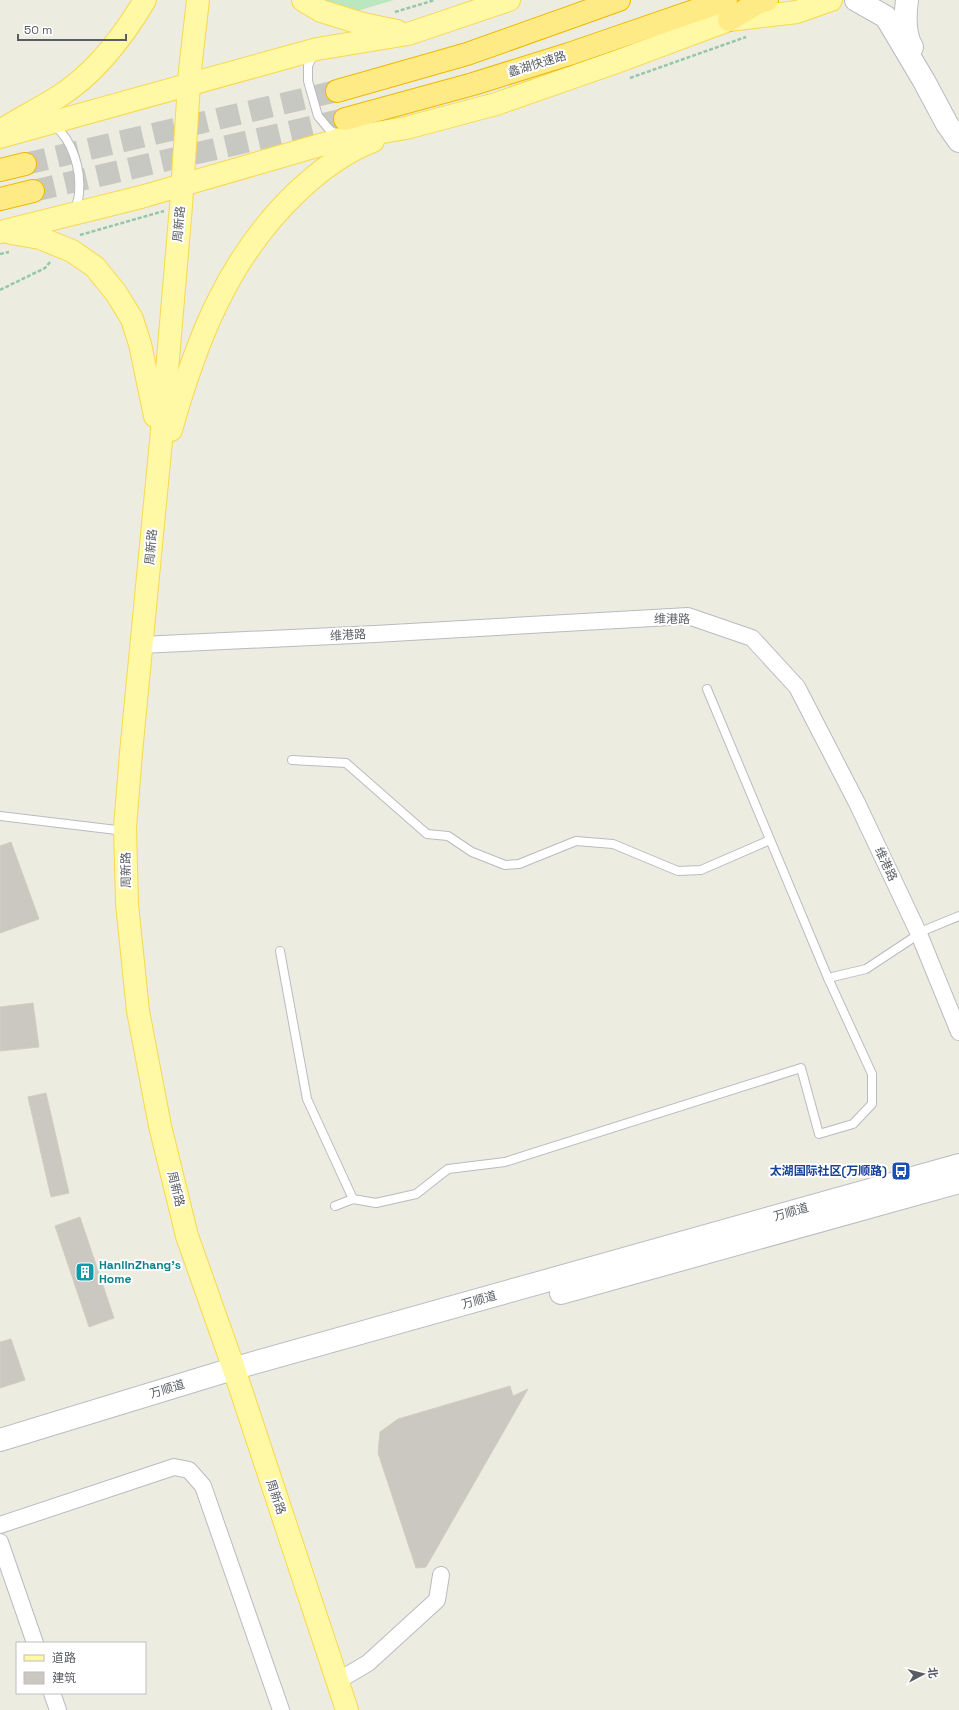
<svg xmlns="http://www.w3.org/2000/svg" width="959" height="1710" font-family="'Space Grotesk','Noto Sans SC',sans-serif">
  <rect width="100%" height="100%" fill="#edece1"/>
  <path fill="#bbe7bf" d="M320,0H394L350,13Z"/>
  <g fill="#cac8c0" stroke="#d2cebf">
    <path d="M11,842L39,919L0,933V846Z"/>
    <path d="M33,1003L39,1047L0,1051V1007Z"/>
    <path d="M46,1093L69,1193L51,1197L28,1097Z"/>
    <path d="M80,1217L114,1318L89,1327L55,1226Z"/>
    <path d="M11,1339L25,1380L0,1388V1342Z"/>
    <path d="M510,1386L513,1396L528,1389L426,1567L416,1568L378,1453L380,1432L398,1419Z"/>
  </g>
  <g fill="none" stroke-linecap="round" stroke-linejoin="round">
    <g stroke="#c8c8c2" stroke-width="22" stroke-dasharray="22 11" stroke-linecap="butt">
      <path d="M25,164L337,91"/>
      <path d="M33,191L345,119"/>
    </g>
    <defs>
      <g id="lane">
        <path d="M314,53L308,66V81L318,116L328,128L338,136"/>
        <path d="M54,125C73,141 81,169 79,193C79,199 76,205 75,211"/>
        <path d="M707,689L828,978"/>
        <path d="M292,760L346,763L427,834L448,836L472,852L505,865L519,864L576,841L613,844L678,871L701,870L770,840"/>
        <path d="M0,816L125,831"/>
        <path d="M280,951L307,1099L353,1199"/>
        <path d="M335,1206L353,1199L376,1203L416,1194L448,1169L505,1162L801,1068L819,1134L853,1124L872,1104V1074L828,978L866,969L925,930L959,916"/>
      </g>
      <g id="street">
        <path d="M141,645L375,634L688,616L752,638L797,687L857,803L919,934L959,1032"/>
        <path d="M0,1525L174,1467L189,1470L203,1486L281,1710"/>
        <path d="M0,1542L35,1643"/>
        <path d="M341,1679L368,1663L437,1600L441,1575"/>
        <path d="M52,1693L58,1710"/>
      </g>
      <g id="secondary">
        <path d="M856,0L886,17L924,81L947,124L959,141"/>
        <path d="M907,0C905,15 904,34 912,47"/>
        <path d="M561,1293L959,1182"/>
        <path d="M0,1440L239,1367L959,1165"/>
      </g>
      <g id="primary">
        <path d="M198,0L190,70L181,206L161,441L131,753L125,828L127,904L138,1011L160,1126L187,1236L234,1369L347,1710"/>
        <path d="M303,0L321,11L363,24L397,31"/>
        <path d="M5,128C22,117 41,108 58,97C95,74 123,37 145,0"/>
        <path d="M0,137L317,49L408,34L509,0"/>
        <path d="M0,232L141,197L341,139L406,128L496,104L619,61L729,20L797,12L831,0"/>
        <path d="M11,233L40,238L72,251L95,267L116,293L132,319L140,344L155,416"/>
        <path d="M171,430C196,341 228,258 296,193C318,172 344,152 373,141"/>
      </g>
      <g id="highway">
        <path d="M729,20L757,3L767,0"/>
        <path d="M337,91L467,54L619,0"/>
        <path d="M345,119L473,84L569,54L726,0"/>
        <path d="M0,170L25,164"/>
        <path d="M0,199L33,191"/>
      </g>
    </defs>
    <use href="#lane" stroke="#b9bbc1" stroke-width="10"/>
    <use href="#street" stroke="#b9bbc1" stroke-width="18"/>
    <use href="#secondary" stroke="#b9bcc3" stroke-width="24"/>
    <use href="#primary" stroke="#f9d84e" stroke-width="24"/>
    <use href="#highway" stroke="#eeb900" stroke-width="24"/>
    <g stroke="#94c8a7" stroke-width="2.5" stroke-dasharray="4 2" stroke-linecap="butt">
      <path d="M395,12L435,0"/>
      <path d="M630,78L746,37"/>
      <path d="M80,235L164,211"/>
      <path d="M0,254L9,252"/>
      <path d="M0,290L45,268L51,261"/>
    </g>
    <use href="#lane" stroke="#fff" stroke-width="8"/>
    <use href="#street" stroke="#fff" stroke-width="16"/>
    <use href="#secondary" stroke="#fff" stroke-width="22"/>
    <use href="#primary" stroke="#fff8a4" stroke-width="22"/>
    <use href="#highway" stroke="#ffeb86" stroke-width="22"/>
  </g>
  <defs>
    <symbol id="bus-square" viewBox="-11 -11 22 22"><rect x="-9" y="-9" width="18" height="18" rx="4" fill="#1a4fb4" stroke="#fff"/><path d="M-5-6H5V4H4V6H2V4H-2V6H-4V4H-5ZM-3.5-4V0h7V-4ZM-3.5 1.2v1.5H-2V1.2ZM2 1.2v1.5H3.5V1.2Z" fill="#fff"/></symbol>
    <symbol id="building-square" viewBox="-11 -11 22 22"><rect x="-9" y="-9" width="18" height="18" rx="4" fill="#0f9aa8" stroke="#fff"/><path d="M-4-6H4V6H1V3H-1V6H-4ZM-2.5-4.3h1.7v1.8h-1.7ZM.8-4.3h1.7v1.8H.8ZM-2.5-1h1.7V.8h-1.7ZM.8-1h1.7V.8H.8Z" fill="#fff"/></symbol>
  </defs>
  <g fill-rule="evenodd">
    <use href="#bus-square" x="890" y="1160" width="22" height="22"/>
    <use href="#building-square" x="74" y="1261" width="22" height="22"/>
  </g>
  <g text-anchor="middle" stroke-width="4" stroke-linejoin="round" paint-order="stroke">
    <g font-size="12" fill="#595d63" stroke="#fff">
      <text transform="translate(537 64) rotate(-17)" y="4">蠡湖快速路</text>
      <text transform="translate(179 224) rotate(-85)" y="4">周新路</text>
      <text transform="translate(151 547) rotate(-85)" y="4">周新路</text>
      <text transform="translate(672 619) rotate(1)" y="4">维港路</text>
      <text transform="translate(348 635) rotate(-3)" y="4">维港路</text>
      <text transform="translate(886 864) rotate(65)" y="4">维港路</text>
      <text transform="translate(126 870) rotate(-91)" y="4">周新路</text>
      <text transform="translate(176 1189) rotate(76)" y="4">周新路</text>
      <text transform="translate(791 1212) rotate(-16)" y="4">万顺道</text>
      <text transform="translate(479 1300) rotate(-16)" y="4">万顺道</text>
      <text transform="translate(167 1389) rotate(-17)" y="4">万顺道</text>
      <text transform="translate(276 1497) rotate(71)" y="4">周新路</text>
    </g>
    <g font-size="12" font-weight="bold" fill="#164399" stroke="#fff" text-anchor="end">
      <text x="887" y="1175">太湖国际社区(万顺路)</text>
    </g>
    <g font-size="12" font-weight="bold" fill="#0d838f" stroke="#fff" text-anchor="start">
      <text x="99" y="1269">HanlinZhang's<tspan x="99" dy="14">Home</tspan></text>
    </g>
  </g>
  <rect x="16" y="1642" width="130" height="52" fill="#ffffff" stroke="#bdbec1"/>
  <rect x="24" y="1655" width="20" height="6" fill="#fff8a4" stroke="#bdbec1"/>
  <text x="52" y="1662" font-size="12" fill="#595d63">道路</text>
  <rect x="24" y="1672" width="20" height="12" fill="#cac8c0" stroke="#bdbec1"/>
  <text x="52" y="1682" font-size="12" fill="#595d63">建筑</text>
  <g transform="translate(923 1674) rotate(83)" stroke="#ffffff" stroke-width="3" paint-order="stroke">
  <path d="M0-3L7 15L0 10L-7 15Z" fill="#595d63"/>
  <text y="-6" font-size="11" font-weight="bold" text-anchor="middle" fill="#595d63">北</text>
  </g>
  <path d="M18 34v6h108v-6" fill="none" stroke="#595d63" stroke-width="2"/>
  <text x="24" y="34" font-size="12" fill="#595d63" stroke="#ffffff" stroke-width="3" paint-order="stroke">50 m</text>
</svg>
